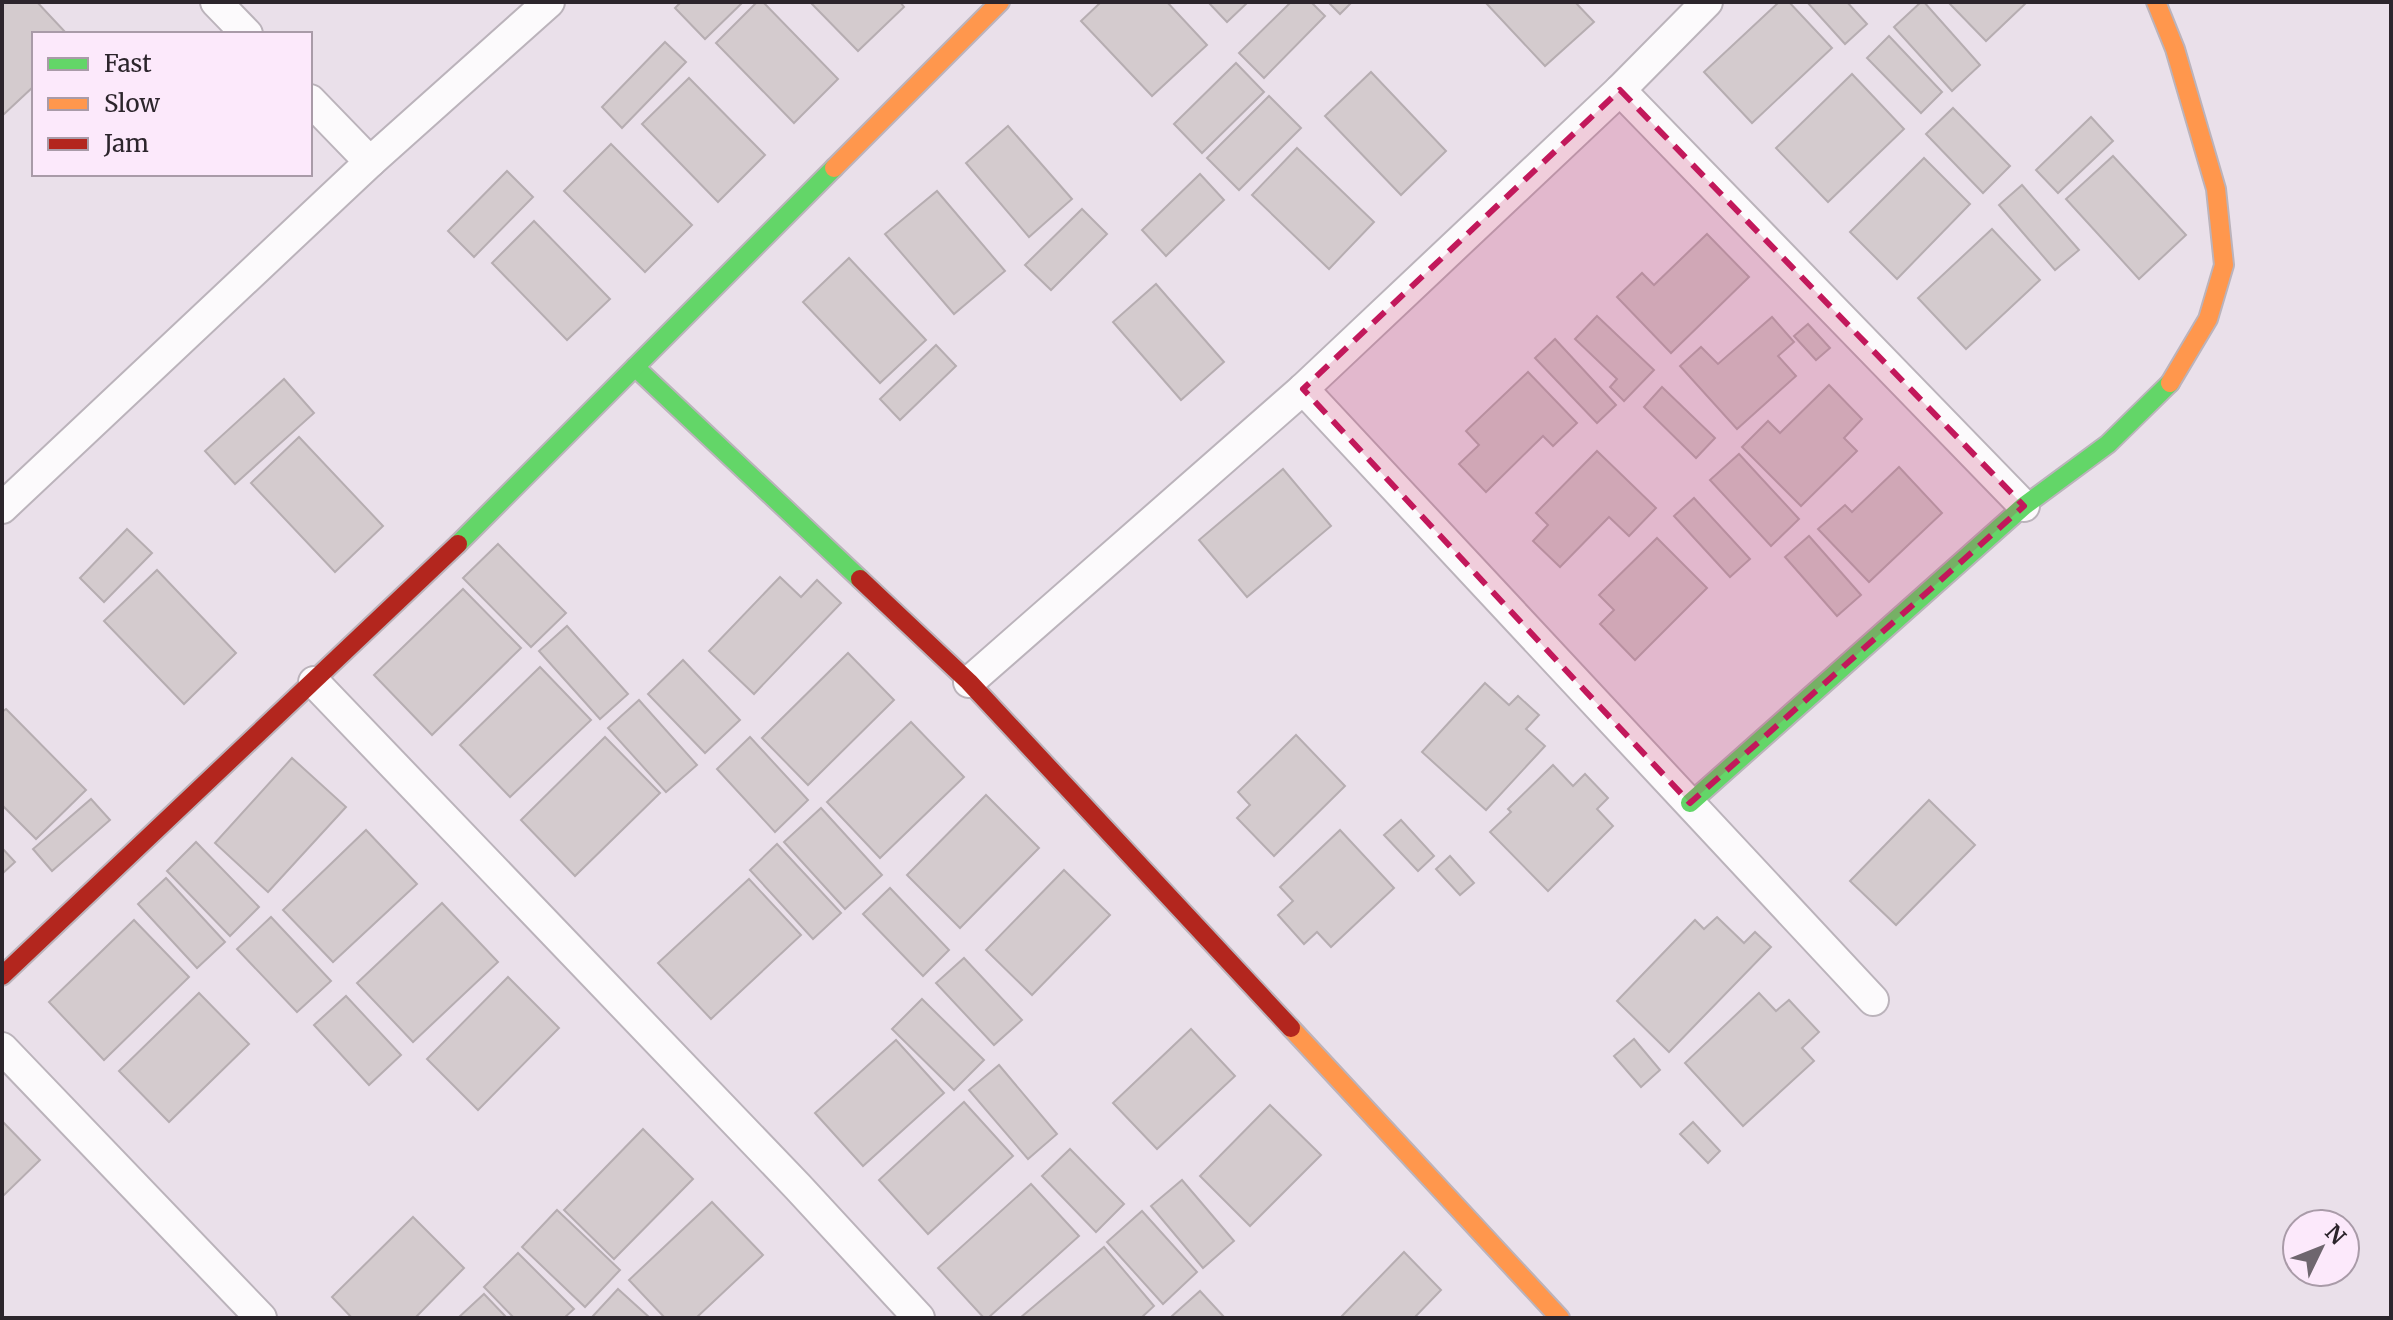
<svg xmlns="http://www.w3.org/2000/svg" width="2393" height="1320" font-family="Merriweather,serif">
  <rect width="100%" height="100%" fill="#eae0ea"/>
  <g fill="#d4cbce" stroke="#b6adb1" stroke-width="2">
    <path d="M2,2H37L67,34H34V86L2,116Z"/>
    <path d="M681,2H743L705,39L675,8Z"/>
    <path d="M757,2H763L838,79L794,123L716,43Z"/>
    <path d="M810,2H900L904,7L858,51Z"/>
    <path d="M1101,2H1167L1207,45L1152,96L1081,21Z"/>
    <path d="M1208,2H1248L1227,22Z"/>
    <path d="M1291,2H1311L1325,16L1264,78L1239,53Z"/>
    <path d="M1328,2H1352L1340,14Z"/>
    <path d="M1485,2H1575L1594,22L1545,66Z"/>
    <path d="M1779,2H1789L1832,48L1752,123L1704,72Z"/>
    <path d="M1807,2H1847L1867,24L1845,44Z"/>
    <path d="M1921,2H1924L1980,65L1952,91L1894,27Z"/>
    <path d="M1948,2H2027L1986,41Z"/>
    <path d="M1889,36L1942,92L1921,113L1867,58Z"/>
    <path d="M665,42L686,62L622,128L602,107Z"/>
    <path d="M1236,63L1264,92L1202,153L1174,124Z"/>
    <path d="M1371,72L1446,151L1401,195L1325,116Z"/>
    <path d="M1852,74L1904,129L1828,202L1776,148Z"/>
    <path d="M689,78L765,155L718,202L642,124Z"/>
    <path d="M1269,96L1301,128L1239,190L1207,158Z"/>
    <path d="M1953,108L2010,166L1983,193L1926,134Z"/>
    <path d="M2091,117L2113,141L2058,193L2036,170Z"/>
    <path d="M1008,126L1072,199L1029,237L966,163Z"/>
    <path d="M611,144L692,225L645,272L564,191Z"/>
    <path d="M1297,148L1374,222L1329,269L1252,195Z"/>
    <path d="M2113,156L2186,235L2139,279L2066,199Z"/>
    <path d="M1924,158L1970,204L1897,279L1850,232Z"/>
    <path d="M507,171L533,197L474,257L448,231Z"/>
    <path d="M1200,174L1224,200L1166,256L1142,230Z"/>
    <path d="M2022,185L2079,250L2055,270L1999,205Z"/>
    <path d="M937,191L1005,271L954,314L885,234Z"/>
    <path d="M1082,209L1107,234L1051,290L1025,265Z"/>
    <path d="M534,221L610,299L567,340L492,263Z"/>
    <path d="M1992,229L2040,280L1966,349L1918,298Z"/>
    <path d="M1707,234L1749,277L1671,353L1617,297L1642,273L1654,285Z"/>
    <path d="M849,258L926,340L880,383L803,302Z"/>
    <path d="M1156,284L1224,362L1181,400L1113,322Z"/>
    <path d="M1597,316L1654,370L1624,401L1610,387L1617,379L1575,339Z"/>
    <path d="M1772,317L1794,342L1778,356L1796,376L1737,429L1680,366L1701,347L1718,364Z"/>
    <path d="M1808,324L1830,348L1816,360L1794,336Z"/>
    <path d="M1555,339L1616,405L1597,423L1535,358Z"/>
    <path d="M936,345L956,366L900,420L880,399Z"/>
    <path d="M1528,372L1577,423L1553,446L1543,436L1486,492L1459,464L1479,445L1466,431Z"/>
    <path d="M284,379L314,413L235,484L205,451Z"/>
    <path d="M1829,385L1862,419L1844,438L1857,451L1801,506L1742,447L1768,421L1780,433Z"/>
    <path d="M1662,387L1715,438L1696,458L1644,407Z"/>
    <path d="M299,437L383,526L335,572L251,483Z"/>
    <path d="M1597,451L1656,508L1629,536L1609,517L1560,567L1533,541L1548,525L1536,513Z"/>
    <path d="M1739,454L1799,519L1771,546L1710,480Z"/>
    <path d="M1899,467L1942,513L1869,582L1818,529L1845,505L1852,512Z"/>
    <path d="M1283,469L1331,526L1247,597L1199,540Z"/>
    <path d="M1694,498L1750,559L1730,577L1674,516Z"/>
    <path d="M127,529L152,553L104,602L80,578Z"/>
    <path d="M1809,536L1861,595L1837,616L1785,557Z"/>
    <path d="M1657,538L1707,588L1635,660L1600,624L1614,610L1599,595Z"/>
    <path d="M498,544L566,613L531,647L463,578Z"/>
    <path d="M157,570L236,653L184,704L104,621Z"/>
    <path d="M780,577L801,597L817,580L841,603L754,694L709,651Z"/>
    <path d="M463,589L521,648L432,735L374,675Z"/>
    <path d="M567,626L628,694L600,719L539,651Z"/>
    <path d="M848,653L894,700L808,785L762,738Z"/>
    <path d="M683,660L740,720L705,753L648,694Z"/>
    <path d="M540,667L591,720L510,797L460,745Z"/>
    <path d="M1485,683L1509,705L1518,696L1539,715L1526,729L1545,746L1486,810L1422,752Z"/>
    <path d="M639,700L697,765L666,792L608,728Z"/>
    <path d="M6,709L86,790L36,839L2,805V712Z"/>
    <path d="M911,722L964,777L880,858L827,802Z"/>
    <path d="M1296,735L1345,786L1274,856L1237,818L1250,805L1238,792Z"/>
    <path d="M605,737L660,793L575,876L521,820Z"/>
    <path d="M750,737L808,800L775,832L717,769Z"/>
    <path d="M292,758L346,807L268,892L215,843Z"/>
    <path d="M1553,765L1573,786L1585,774L1608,798L1597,809L1613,826L1548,891L1490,832L1511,812L1508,809Z"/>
    <path d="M986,795L1039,848L960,928L907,875Z"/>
    <path d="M91,799L110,820L52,871L33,849Z"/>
    <path d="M1929,800L1975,845L1896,925L1850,881Z"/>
    <path d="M821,808L882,875L845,909L784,842Z"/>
    <path d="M1401,820L1434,856L1418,871L1384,835Z"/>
    <path d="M366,830L417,884L333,962L283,910Z"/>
    <path d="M1340,830L1394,888L1331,947L1317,932L1304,944L1278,915L1293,901L1280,887Z"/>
    <path d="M196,842L259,907L230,936L167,871Z"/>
    <path d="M777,844L841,913L813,939L750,870Z"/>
    <path d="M2,848L15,862L2,874Z"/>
    <path d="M1450,856L1474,883L1460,895L1436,869Z"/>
    <path d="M1064,870L1110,915L1032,995L986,950Z"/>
    <path d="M166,878L225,942L197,968L138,904Z"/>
    <path d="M749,879L801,935L711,1019L658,963Z"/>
    <path d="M890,888L949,950L923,976L863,914Z"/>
    <path d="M442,903L498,962L413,1042L357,983Z"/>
    <path d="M271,917L331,981L297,1012L237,949Z"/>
    <path d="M1717,917L1744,943L1755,932L1771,947L1669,1052L1617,1001L1695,920L1704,929Z"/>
    <path d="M134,920L189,977L104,1060L49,1002Z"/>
    <path d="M964,958L1022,1020L994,1045L936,983Z"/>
    <path d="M508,977L559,1028L478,1110L427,1059Z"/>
    <path d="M199,993L249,1044L169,1122L119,1071Z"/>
    <path d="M1759,993L1776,1011L1789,1000L1819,1032L1802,1048L1814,1061L1743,1126L1685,1063Z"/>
    <path d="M346,996L401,1055L369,1085L314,1025Z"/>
    <path d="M922,999L984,1060L954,1090L892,1029Z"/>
    <path d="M1191,1029L1235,1076L1157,1149L1113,1103Z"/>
    <path d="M1634,1039L1660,1070L1641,1087L1614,1056Z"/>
    <path d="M896,1040L944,1093L863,1166L815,1113Z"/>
    <path d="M999,1065L1057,1134L1028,1159L969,1090Z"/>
    <path d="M964,1102L1013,1156L928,1234L879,1180Z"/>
    <path d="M1270,1105L1321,1155L1250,1226L1200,1176Z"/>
    <path d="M2,1121L40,1160L2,1197Z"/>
    <path d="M1693,1122L1720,1151L1708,1163L1680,1134Z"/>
    <path d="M643,1129L693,1179L614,1259L564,1210Z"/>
    <path d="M1070,1149L1124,1204L1096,1232L1042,1176Z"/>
    <path d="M1182,1180L1234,1241L1203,1268L1151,1206Z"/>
    <path d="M1031,1184L1079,1236L988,1318H984L938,1268Z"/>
    <path d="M712,1202L763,1255L696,1318H665L629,1280Z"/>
    <path d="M557,1210L620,1270L585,1307L522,1247Z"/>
    <path d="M1142,1211L1197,1272L1163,1304L1107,1242Z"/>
    <path d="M413,1217L464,1268L415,1318H352L332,1297Z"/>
    <path d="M1104,1247L1154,1306L1141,1318H1020Z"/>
    <path d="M1404,1252L1441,1290L1414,1318H1340Z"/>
    <path d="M518,1253L574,1309L564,1318H514L484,1287Z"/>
    <path d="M618,1289L650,1318L592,1317Z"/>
    <path d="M1200,1291L1225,1318H1174L1172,1316Z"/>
    <path d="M484,1294L507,1318H458Z"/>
  </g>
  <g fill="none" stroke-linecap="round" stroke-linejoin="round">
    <defs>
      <g id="street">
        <path d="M216,2L247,34"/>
        <path d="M1620,90L2024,506"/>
        <path d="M310,100L370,162"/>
        <path d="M1303,389L1873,1000"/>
        <path d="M2,508L370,162L549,2"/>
        <path d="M314,682L798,1187L919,1318"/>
        <path d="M969,682L1303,389L1620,90L1707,2"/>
        <path d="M2,1048L261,1318"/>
      </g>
      <g id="fast">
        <path d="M635,367L860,579"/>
        <path d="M458,544L834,168"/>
        <path d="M1690,803L2024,506L2108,444L2170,383"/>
      </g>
      <g id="slow">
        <path d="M2156,2L2175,49L2216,189L2224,265L2208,319L2170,383"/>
        <path d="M834,168L1000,2"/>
        <path d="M1291,1028L1560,1318"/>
      </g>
      <g id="jam">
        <path d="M860,579L969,682L1291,1028"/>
        <path d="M2,976L458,544"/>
      </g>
    </defs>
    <use href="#street" stroke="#bbb3bb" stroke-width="34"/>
    <use href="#fast" stroke="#bbb3bb" stroke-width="22"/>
    <use href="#slow" stroke="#bbb3bb" stroke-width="22"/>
    <use href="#jam" stroke="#bbb3bb" stroke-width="22"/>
    <use href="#street" stroke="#fcfafc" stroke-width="30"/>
    <use href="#fast" stroke="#63d668" stroke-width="18"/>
    <use href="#slow" stroke="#ff974d" stroke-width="18"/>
    <use href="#jam" stroke="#b3261e" stroke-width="18"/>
  </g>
  <path fill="#c2185b" fill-opacity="0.2" stroke="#c2185b" stroke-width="6" stroke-dasharray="16 10" stroke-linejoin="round" d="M1620,90L2024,506L1690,803L1303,389Z"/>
  <rect width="2393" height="1320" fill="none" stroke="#2c252c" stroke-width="8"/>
  <rect x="32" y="32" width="280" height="144" fill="#fce9fb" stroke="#a99ba8" stroke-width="2"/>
  <rect x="48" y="58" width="40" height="12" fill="#63d668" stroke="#a99ba8" stroke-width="2"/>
  <text x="104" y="72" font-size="24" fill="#2c252c">Fast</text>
  <rect x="48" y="98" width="40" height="12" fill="#ff974d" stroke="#a99ba8" stroke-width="2"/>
  <text x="104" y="112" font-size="24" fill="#2c252c">Slow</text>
  <rect x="48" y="138" width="40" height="12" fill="#b3261e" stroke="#a99ba8" stroke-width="2"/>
  <text x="104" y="152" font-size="24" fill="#2c252c">Jam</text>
  <g transform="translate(2321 1248) rotate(47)"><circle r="38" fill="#fce9fb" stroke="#a99ba8" stroke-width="2"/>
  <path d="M0-6L14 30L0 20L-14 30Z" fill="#6e666e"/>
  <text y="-12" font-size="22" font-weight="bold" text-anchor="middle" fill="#2c252c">N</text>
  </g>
</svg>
